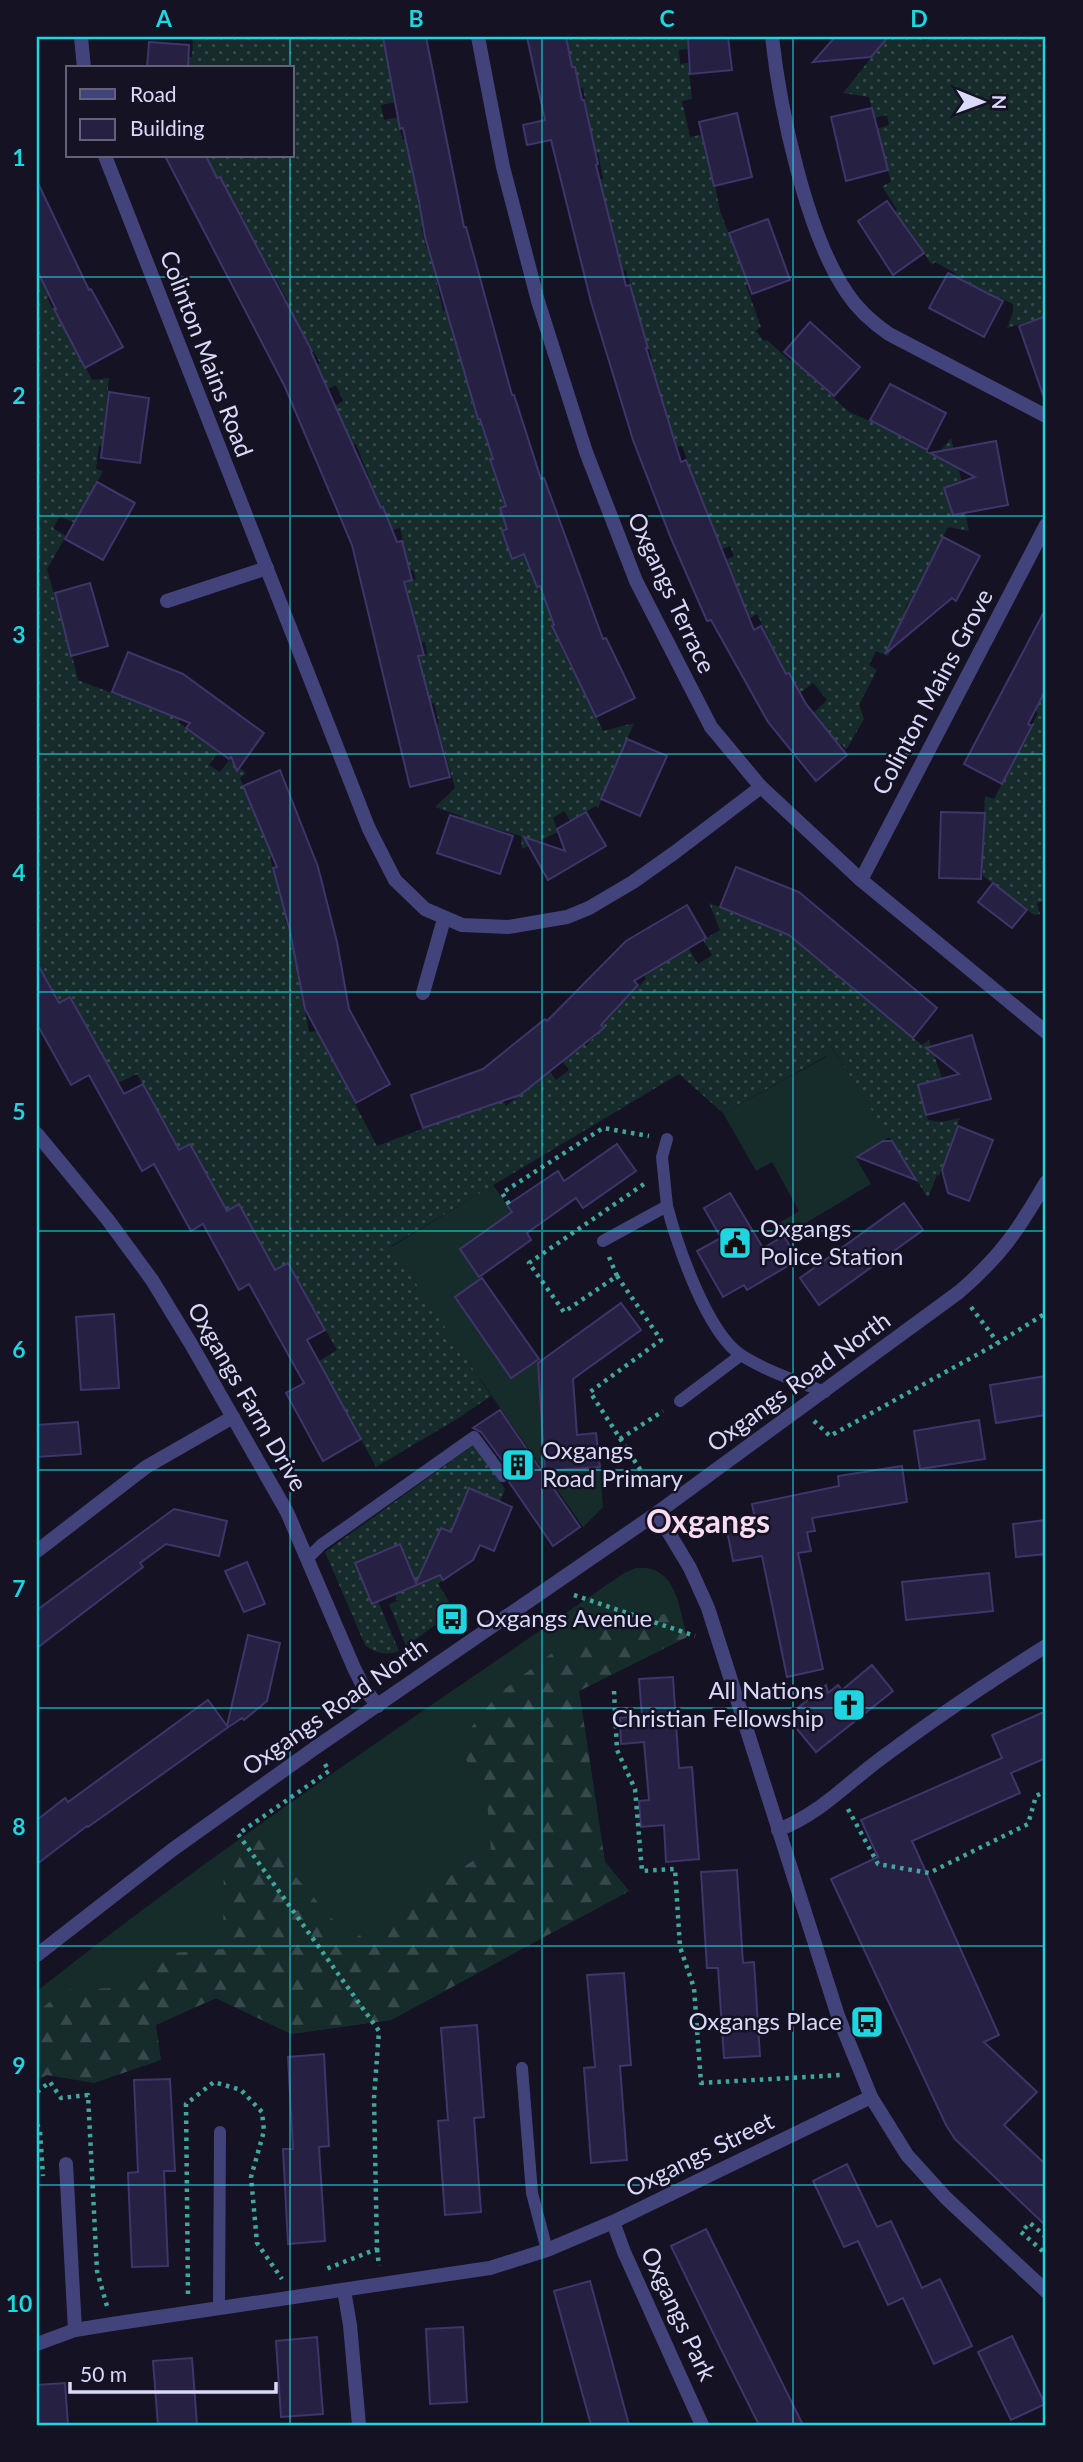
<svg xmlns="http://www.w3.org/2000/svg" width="1083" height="2462" font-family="Lato,sans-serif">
  <defs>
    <pattern id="forest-firs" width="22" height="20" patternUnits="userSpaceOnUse" patternTransform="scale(1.75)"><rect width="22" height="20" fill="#162c2b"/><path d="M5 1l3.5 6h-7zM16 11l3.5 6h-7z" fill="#374a4b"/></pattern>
    <pattern id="garden-dots" width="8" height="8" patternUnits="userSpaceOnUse" patternTransform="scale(1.75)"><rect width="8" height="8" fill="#162c2b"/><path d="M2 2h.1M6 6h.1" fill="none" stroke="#374a4b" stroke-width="1.8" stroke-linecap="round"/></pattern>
  </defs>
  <rect width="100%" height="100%" fill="#141223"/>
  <g fill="#162c2b">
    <path d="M830,1045L890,1137L856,1158L871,1184L784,1236L777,1224L799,1211L772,1162L756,1171L723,1113L826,1057Z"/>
    <path d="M493,1185L512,1212L460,1249L480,1280L455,1298L511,1377L536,1361L558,1390L541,1404L600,1467L603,1507L583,1527L425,1300L391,1247Z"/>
    <path d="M636,1568C677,1564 679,1608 687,1637L579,1691L605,1862L629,1891L391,2020L291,2034L216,1998L37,2076V1991C225,1842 427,1709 624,1573Z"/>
  </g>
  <path fill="url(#forest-firs)" d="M681,1614L687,1637L579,1691L605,1862L629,1891L391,2020L291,2034L216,1998L156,2025L161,2060L94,2083L47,2075L37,2080V2012L65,1990L138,1987L172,1953L223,1949L224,1858L260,1835L351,1941L491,1849L487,1800L458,1744L498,1694L556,1650L627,1615Z"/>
  <g fill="url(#garden-dots)">
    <path d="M193,37H383L397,102L381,105L384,120L398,117L402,139H405L421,200L418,201L424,226L421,227L426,247H429L443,311L447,310L477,419H480L493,459H491L512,504L500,509L507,529L502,531L512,558L529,552V567L547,605L560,646L571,668L574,667L603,731L634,723L598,808L596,806L574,819L572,824L564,811L553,818L558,832L522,849L521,836L461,819V816L435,807L455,788L437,724L439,723L434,703L430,704L417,656L427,654L425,642L414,644L413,617L402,582L416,579L413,570L400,574L405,551L400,528L393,530L383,507L381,508L356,444L352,446L333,407L343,401L336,385L328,389L317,365L320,363L286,302L288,301L266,261L263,262L243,223L245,221L220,177L217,178L206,156H292V68H188L189,57H192Z"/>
    <path d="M566,37H688L689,49L679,50L680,64L688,63L692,99L682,101L690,137L705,134L720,211L748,284L746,285L761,327L756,331L764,341L767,340L790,361L792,359L849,412L879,425L936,456L951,438L962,482L944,488L963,502L969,531L948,527L938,546L940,548L905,609L907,611L893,637L897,639L888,656L876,651L869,665L877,670L859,705L864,719L846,750L842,744L840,745L813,713L827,700L813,683L800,693L789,673L786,674L757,614L750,618L723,561L734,556L730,546L720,550L682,446L677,447L670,424H667L650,360L652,359L626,270L622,271L599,180L603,179L598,153H595L583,88H580L575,67H572Z"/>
    <path d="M892,37H921L923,41L941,37H1046V316L1007,328L1013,312V304L954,276L955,273L935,262L932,265L894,212L897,210L882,186L891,182L876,129L889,125L887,115L874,118L869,97L843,93L887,38L890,40Z"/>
    <path d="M37,264L40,271L38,273L50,296L47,298L59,320L61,319L92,380L109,378L102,446H99L96,469L103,471L76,524L60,516L53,528L66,536L47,569L57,606L60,605L78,680L122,697L124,695L181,719L178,722L220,750L209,765L220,772L229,760L246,773L240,778L272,856L270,857L288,919L285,920L292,939L309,1032L317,1031L377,1146L475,1109L476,1111L503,1101L506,1106L548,1069L556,1080L569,1070L562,1061L583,1044L586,1046L603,1027L601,1025L646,979L644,975L688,947L698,964L712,955L703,940L720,930L709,903L790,935L922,1045L929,1040L942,1078L918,1085L928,1120L941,1122L960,1118L939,1176L937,1175L928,1198L831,1046L826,1056L723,1113L679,1074L391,1246L491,1396L457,1419L376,1467L319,1361L337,1350L288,1263L275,1270L239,1204L227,1211L190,1144L179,1150L137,1074L118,1083L71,997L59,1003L37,963Z"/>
    <path d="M1046,689V901L1037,903L1040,914L1034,915L983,876V866H981L985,796L994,799L1038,713L1035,710Z"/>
    <path d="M475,1444L505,1489L500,1502L469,1488L451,1532L441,1528L428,1558L443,1580L438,1584L455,1611L406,1646L389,1604L397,1601L395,1594L417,1585L400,1545L378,1601L399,1651C386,1656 375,1653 365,1645L325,1552Z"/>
  </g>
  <g fill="#262042" stroke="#3e356a" stroke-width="2">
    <path d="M383,37H426L464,227H466L512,395H514L541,479L544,478L603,639L606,638L635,698L596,717L552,626L554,625L540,586L537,587L524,554L512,559L502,531L507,529L500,508L506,506L490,459H493L480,419H478L425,237L419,201L403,128L400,129Z"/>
    <path d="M527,37H566L572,67H575L582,100H584L598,164L596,165L626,286L630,285L648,348H646L681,462L686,460L754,630L761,626L786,674L789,673L806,704L847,755L816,781L768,722L711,620L707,621L670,536L633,440L591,302L551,140L527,145L523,125L545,120Z"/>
    <path d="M688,37H728L732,70L690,74Z"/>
    <path d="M835,37H888L871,57L813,62Z"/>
    <path d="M149,42L189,45L188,68H147Z"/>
    <path d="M872,108L888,170L846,181L831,117Z"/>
    <path d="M737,113L752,177L714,186L699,122Z"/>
    <path d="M165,156H206L217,178L220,177L312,351L311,352L358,457L381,508L383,507L397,542L402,541L412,580L404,582L424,655L418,656L450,777L410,787L352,545L285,387Z"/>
    <path d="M37,181L89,290L91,289L123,347L85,368L54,309H56L37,270Z"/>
    <path d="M887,201L924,253L893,275L858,221Z"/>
    <path d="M768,219L790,280L752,294L729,233Z"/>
    <path d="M948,273L1003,301L984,337L929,308Z"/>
    <path d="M1046,316V395H1043L1019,326Z"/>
    <path d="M810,322L860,367L834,396L784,352Z"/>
    <path d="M890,384L946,413L927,450L870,420Z"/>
    <path d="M109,392L149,398L140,463L101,458Z"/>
    <path d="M996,441L1008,505L953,515L944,488L975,477L930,453Z"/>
    <path d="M97,482L135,503L103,560L65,539Z"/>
    <path d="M943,537L980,556L956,601L952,598L885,654Z"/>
    <path d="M90,583L108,646L71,656L55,593Z"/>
    <path d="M1046,608V689L1028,724L1032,726L1002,784L964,764Z"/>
    <path d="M128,652L183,674L264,733L237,771L231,757L229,759L186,728L190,723L112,692Z"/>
    <path d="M627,739L667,756L640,816L601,799Z"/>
    <path d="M280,770L318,867L337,942L349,1009L390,1084L356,1103L305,1009L290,931L273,868L277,867L243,786Z"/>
    <path d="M586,812L606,846L548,880L524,837L565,851L557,829Z"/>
    <path d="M941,812L985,813L981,879L939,878Z"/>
    <path d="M450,815L513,836L500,874L437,853Z"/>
    <path d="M736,867L799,892L937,1008L913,1038L789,935L720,907Z"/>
    <path d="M993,883L1027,910L1012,928L978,902Z"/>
    <path d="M687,905L706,938L634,981L638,985L601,1025L604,1028L520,1095L423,1128L411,1095L483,1069L545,1019L547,1021L626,941Z"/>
    <path d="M37,963L59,1003L70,997L124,1094L143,1084L179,1150L190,1144L227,1211L239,1204L275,1270L288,1263L325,1330L307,1340L361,1439L323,1461L286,1393L304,1383L249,1284L239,1290L203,1224L191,1231L154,1164L142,1171L89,1075L71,1085L37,1024Z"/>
    <path d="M972,1035L991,1099L926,1115L918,1085L959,1074L926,1048Z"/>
    <path d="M958,1126L993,1140L969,1201L948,1193L942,1170Z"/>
    <path d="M883,1141H892L916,1180L857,1157Z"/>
    <path d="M617,1144L636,1171L583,1208L576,1198L527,1233L531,1240L479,1277L460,1249L512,1212L507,1205L558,1171L564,1181Z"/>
    <path d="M730,1193L763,1248L784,1236L798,1260L747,1290L744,1285L723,1297L697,1251L721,1238L704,1208Z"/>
    <path d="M904,1203L923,1230L819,1305L800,1278Z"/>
    <path d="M482,1278L539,1359L511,1378L455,1297Z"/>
    <path d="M621,1303L641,1330L573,1379L577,1435L596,1433L600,1467L545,1471L538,1363Z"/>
    <path d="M114,1314L119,1388L81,1390L76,1317Z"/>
    <path d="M1046,1376V1415L996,1423L990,1385Z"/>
    <path d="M500,1410L580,1527L553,1546L509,1482L512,1476L510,1471L481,1432L473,1428Z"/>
    <path d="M979,1420L985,1459L920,1469L914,1431Z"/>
    <path d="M78,1422L81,1454L37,1457V1425Z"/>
    <path d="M902,1466L907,1502L812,1518L815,1531L807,1532L811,1551L798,1553L823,1669L787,1677L762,1556L733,1561L726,1525L755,1519L752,1504L839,1486L838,1476Z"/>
    <path d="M469,1488L512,1507L494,1551L480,1545L473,1560L443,1580L440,1575L372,1604L355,1563L400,1544L416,1583L441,1528L451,1532Z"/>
    <path d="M174,1509L227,1521L219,1556L166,1544L140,1563L143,1567L37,1648V1610Z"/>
    <path d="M1046,1520V1554L1016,1557L1013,1524Z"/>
    <path d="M247,1562L265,1604L244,1612L225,1571Z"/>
    <path d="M989,1573L993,1611L906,1620L902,1582Z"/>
    <path d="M248,1635L280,1643L267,1701L244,1720L242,1718L227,1728L88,1827L87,1826L37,1864V1820L65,1798L68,1802L208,1700L227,1726Z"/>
    <path d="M872,1665L893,1691L816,1752L787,1717L826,1685L828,1693L838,1685L842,1690Z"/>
    <path d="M673,1677L679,1768L692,1767L699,1859L666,1862L664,1825L641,1827L639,1801L649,1800L644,1742L621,1744L620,1718L642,1716L639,1679Z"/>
    <path d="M1046,1711V1758L1011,1773L1020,1793L912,1841L999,2035L984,2042L1037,2092L1004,2125L1046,2165V2226L955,2139L946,2125L831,1879L878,1857L861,1820L1002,1758L992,1735Z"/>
    <path d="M737,1870L743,1963L754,1962L760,2056L724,2058L718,1968H707L701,1872Z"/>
    <path d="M624,1973L631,2065L620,2066L627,2160L591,2163L584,2068L595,2067L587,1975Z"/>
    <path d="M477,2025L484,2117L474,2118L481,2212L445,2215L438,2121L448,2120L441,2028Z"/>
    <path d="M324,2054L329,2146L319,2147L325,2241L288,2244L283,2149H293L288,2057Z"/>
    <path d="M170,2079L175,2171H164L168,2266L132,2267L128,2173L138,2172L134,2080Z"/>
    <path d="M847,2164L877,2227L891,2221L922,2288L940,2279L972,2346L934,2364L903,2298L888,2305L858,2241L844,2247L813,2181Z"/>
    <path d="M706,2229L803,2425H759L719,2345L671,2246Z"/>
    <path d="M590,2281L610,2354L629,2425H591L554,2291Z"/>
    <path d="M463,2327L467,2402L430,2404L426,2329Z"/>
    <path d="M1012,2336L1045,2404L1011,2420L978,2352Z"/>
    <path d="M317,2337L323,2414L281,2417L276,2341Z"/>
    <path d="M192,2358L197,2425H158L153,2361Z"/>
    <path d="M65,2383L68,2425H37V2385Z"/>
  </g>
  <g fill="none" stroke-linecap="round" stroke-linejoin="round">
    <g stroke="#40a79d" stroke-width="4.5" stroke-dasharray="3.5 5" stroke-linecap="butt">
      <path d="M509,1204L502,1193L603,1128L649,1136"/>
      <path d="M609,1257L617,1276"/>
      <path d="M971,1307L998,1343"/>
      <path d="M814,1421L830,1436L998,1343L1046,1313"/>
      <path d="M620,1439L663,1411"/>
      <path d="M645,1477L590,1392L661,1340L617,1276L564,1312L529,1263L647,1182"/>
      <path d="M574,1595L695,1636"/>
      <path d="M614,1691L617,1750L635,1789L642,1871L675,1869L680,1947L694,1988L701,2083L841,2075"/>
      <path d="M325,1764L329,1771L238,1834L379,2031L374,2098L377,2249L326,2269"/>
      <path d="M848,1809L878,1864L929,1873L1028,1824L1036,1796L1046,1791"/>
      <path d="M37,2092L50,2082L61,2098L88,2095L97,2271L107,2306"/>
      <path d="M37,2124L40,2131L43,2176"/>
      <path d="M1046,2237L1030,2223L1021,2232L1046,2254"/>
      <path d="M377,2249L379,2266"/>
      <path d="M188,2294L186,2104L214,2082L241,2090L262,2112L264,2131L251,2177L257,2243L282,2279"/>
    </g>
    <g stroke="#43437c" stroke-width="12">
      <path d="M667,1206C677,1244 707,1333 741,1355C766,1371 797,1381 825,1392"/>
      <path d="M603,1241L667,1206L662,1157L667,1139"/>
      <path d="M680,1401L741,1355"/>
      <path d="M308,1558L321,1545L474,1437L503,1476"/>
      <path d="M522,2068L532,2193L547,2250"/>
      <path d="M219,2308L220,2132"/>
    </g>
    <g stroke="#43437c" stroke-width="14">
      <path d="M81,37L84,68"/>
      <path d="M478,37L503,167L538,301L586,452L636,581L711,727L761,787L861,880L1046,1032"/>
      <path d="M772,37C780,109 806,233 847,293C858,310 873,323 889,334L1046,416"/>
      <path d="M105,156L369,829L395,880L425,909L462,925L508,927L567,917L589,908L633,882L674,853L761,787"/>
      <path d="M167,601L267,568"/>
      <path d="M861,880L1046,525"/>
      <path d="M423,993L444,919"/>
      <path d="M37,1134L108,1220L152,1280L191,1344L287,1512L354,1668L364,1688L378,1706"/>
      <path d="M37,1551L146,1467L233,1417"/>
      <path d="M778,1830C821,1814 850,1780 887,1754C938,1716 992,1680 1046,1646"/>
      <path d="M66,2164L75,2330"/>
      <path d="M613,2222L624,2252L702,2425"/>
      <path d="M344,2290L350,2325L359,2425"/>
      <path d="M37,2344L75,2330L112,2324L490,2268L547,2250L613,2222L871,2097"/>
    </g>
    <g stroke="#43437c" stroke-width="14">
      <path d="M657,1513L690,1568L708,1608L838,2016L871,2097L907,2155L946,2198L1046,2291"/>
      <path d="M37,1955L172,1850L315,1748L657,1513L959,1292C1001,1256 1019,1229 1046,1182"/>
    </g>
  </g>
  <path fill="none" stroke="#1fd5e0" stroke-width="2" stroke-opacity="0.55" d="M290,37V68M542,37V2425M793,37V2425M290,156V2425M37,277H1046M37,516H1046M37,754H1046M37,992H1046M37,1231H1046M37,1470H1046M37,1708H1046M37,1946H1046M37,2185H1046"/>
  <defs>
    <symbol id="civic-square" viewBox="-11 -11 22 22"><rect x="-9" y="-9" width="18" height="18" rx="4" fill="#1fd5e0" stroke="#141223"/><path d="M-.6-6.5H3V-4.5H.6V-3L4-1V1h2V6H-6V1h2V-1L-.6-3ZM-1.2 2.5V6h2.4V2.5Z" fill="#111"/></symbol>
    <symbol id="building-square" viewBox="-11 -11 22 22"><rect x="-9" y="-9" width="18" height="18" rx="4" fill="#1fd5e0" stroke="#141223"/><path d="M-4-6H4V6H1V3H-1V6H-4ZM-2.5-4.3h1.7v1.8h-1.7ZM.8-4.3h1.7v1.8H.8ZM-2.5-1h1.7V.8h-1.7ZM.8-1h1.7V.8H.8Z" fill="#111"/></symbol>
    <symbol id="bus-square" viewBox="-11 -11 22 22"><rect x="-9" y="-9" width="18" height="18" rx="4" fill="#1fd5e0" stroke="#141223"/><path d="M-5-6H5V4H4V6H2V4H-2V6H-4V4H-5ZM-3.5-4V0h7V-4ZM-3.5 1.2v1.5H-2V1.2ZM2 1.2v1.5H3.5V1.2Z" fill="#111"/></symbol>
    <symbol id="church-square" viewBox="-11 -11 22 22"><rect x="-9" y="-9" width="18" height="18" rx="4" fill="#1fd5e0" stroke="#141223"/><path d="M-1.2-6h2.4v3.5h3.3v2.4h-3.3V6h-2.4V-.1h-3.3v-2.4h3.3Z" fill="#111"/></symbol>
  </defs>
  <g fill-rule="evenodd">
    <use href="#civic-square" x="716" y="1224" width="38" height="38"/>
    <use href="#building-square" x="499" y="1446" width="38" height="38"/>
    <use href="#bus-square" x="433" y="1600" width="38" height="38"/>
    <use href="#church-square" x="830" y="1686" width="38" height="38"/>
    <use href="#bus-square" x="848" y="2003" width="38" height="38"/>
  </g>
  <g text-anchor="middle" stroke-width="5" stroke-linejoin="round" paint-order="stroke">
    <g font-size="24" fill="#dbd9fa" stroke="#141223">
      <text transform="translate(206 354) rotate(69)" y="8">Colinton Mains Road</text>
      <text transform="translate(671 593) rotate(65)" y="8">Oxgangs Terrace</text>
      <text transform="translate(933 692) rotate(-62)" y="8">Colinton Mains Grove</text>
      <text transform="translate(799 1382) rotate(-36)" y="8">Oxgangs Road North</text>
      <text transform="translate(247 1397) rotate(60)" y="8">Oxgangs Farm Drive</text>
      <text transform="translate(335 1707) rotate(-35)" y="8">Oxgangs Road North</text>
      <text transform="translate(700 2155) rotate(-26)" y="8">Oxgangs Street</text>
      <text transform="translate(678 2314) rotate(65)" y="8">Oxgangs Park</text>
    </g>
    <g font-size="24" fill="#dbd9fa" stroke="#141223" text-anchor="start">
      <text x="760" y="1237">Oxgangs<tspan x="760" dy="28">Police Station</tspan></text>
      <text x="542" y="1459">Oxgangs<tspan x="542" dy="28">Road Primary</tspan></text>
      <text x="476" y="1627">Oxgangs Avenue</text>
      <text x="824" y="1699" text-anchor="end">All Nations<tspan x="824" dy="28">Christian Fellowship</tspan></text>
      <text x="842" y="2030" text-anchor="end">Oxgangs Place</text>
    </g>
    <g font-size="32" font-weight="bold" fill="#fadbf0" stroke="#141223">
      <text x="708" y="1533">Oxgangs</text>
    </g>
  </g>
  <rect width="1083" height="2462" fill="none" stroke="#141223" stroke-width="77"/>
  <rect x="66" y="66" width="228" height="91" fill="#141223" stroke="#646279" stroke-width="2"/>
  <rect x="80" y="89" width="35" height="10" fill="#43437c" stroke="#646279" stroke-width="2"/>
  <text x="130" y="102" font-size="21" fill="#dbd9fa">Road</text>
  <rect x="80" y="119" width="35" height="21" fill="#262042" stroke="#646279" stroke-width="2"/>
  <text x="130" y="136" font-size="21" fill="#dbd9fa">Building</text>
  <g transform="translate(982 102) rotate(91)" stroke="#141223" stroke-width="5" paint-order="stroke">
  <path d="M0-5L12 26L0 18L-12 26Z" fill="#dbd9fa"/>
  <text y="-10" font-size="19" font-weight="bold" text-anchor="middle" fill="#dbd9fa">N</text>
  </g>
  <path d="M70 2382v10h206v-10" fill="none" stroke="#dbd9fa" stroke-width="3.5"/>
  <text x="80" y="2382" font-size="21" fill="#dbd9fa" stroke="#141223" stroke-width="5" paint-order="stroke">50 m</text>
  <rect x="38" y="38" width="1006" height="2386" fill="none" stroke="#1fd5e0" stroke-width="2.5"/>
  <g font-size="23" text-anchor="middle" font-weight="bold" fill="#1fd5e0">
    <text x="164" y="27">A</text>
    <text x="416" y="27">B</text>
    <text x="667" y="27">C</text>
    <text x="919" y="27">D</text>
    <text x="19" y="166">1</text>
    <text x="19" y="404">2</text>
    <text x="19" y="643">3</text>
    <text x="19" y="881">4</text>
    <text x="19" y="1120">5</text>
    <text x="19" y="1358">6</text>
    <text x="19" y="1597">7</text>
    <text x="19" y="1835">8</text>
    <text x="19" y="2074">9</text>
    <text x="19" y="2312">10</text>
  </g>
</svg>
